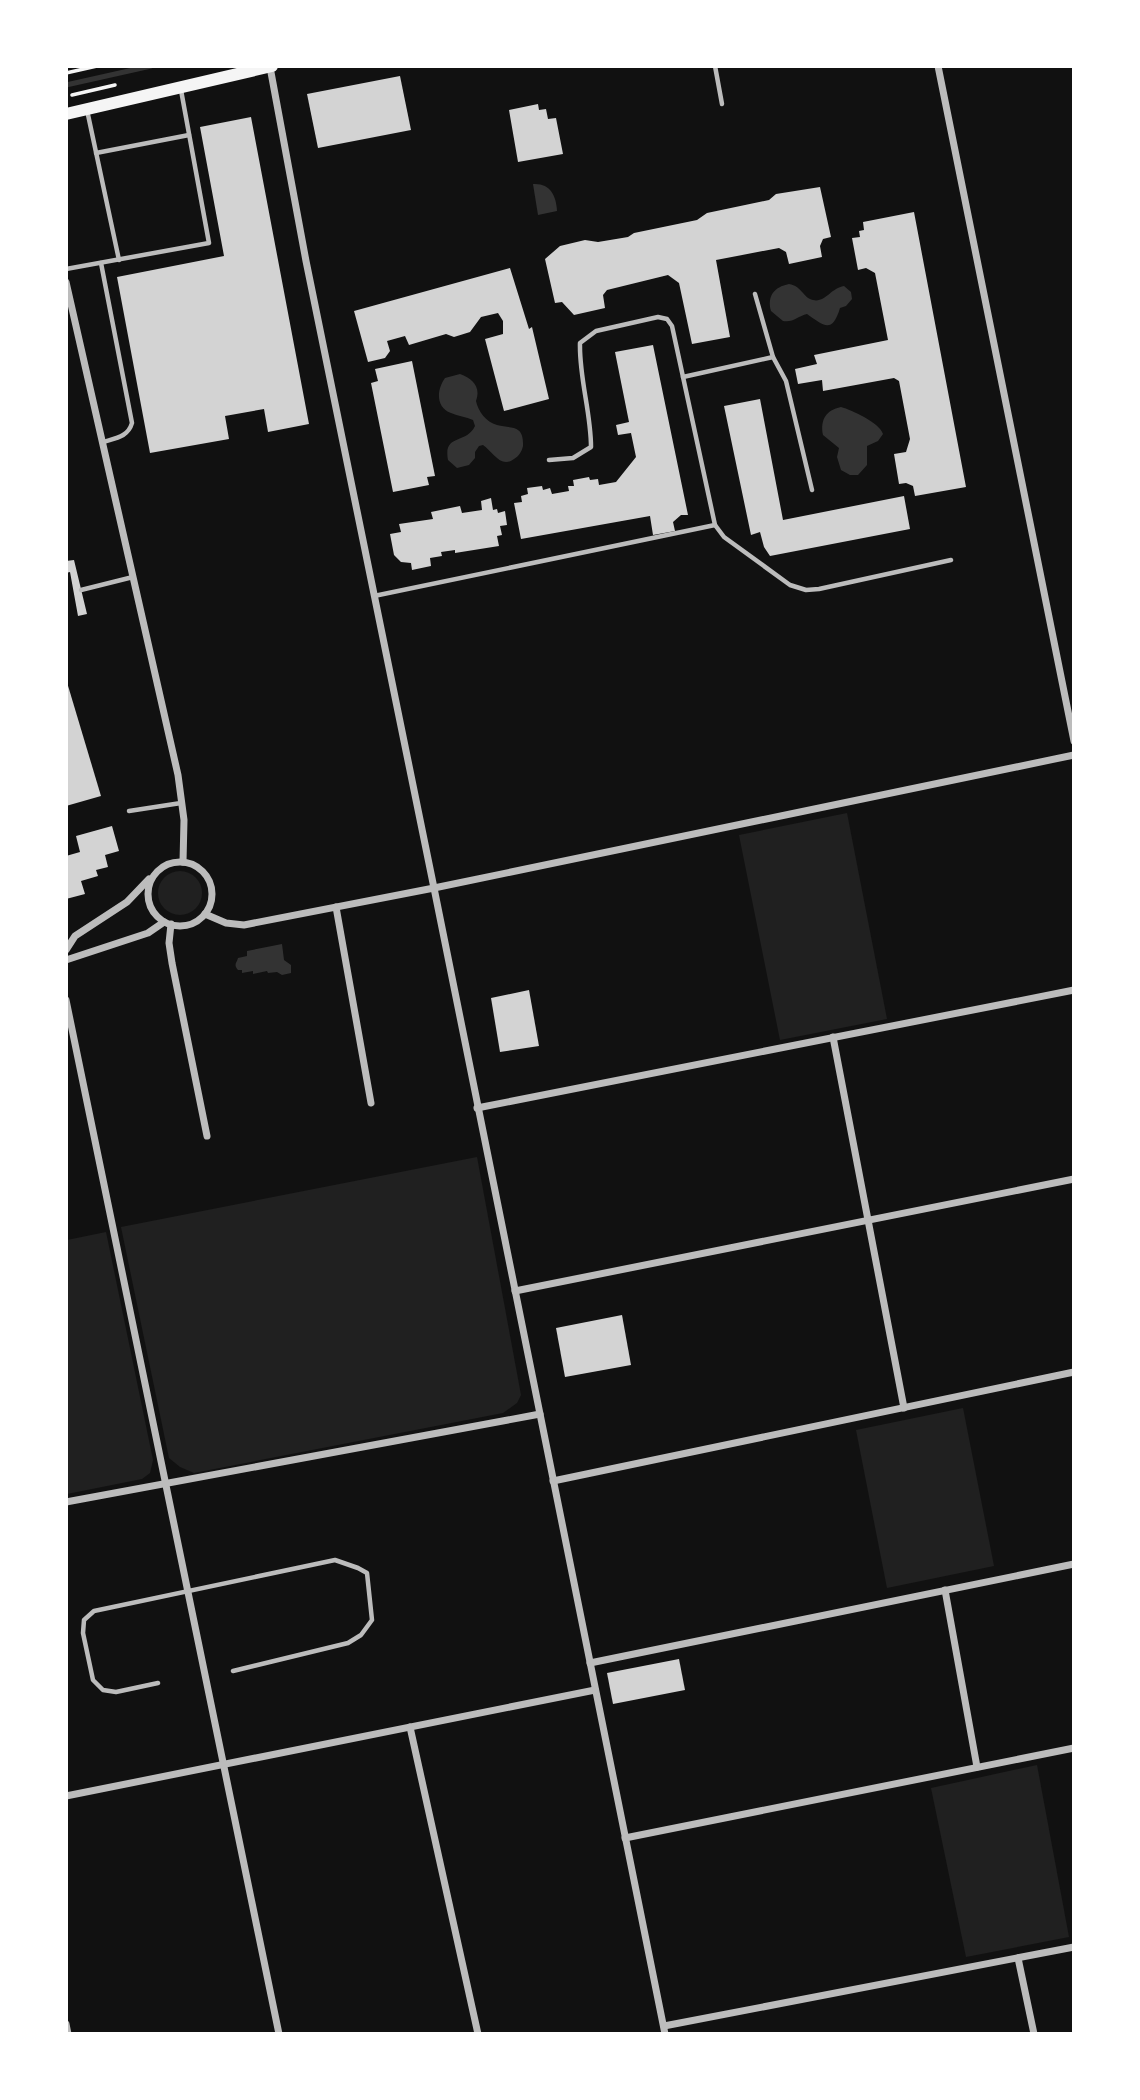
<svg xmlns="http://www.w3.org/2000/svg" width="1140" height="2100" font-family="'Fira Sans',sans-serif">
  <rect width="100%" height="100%" fill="#111"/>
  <g fill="#202020">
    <path d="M847,813L887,1019L780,1040L739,835Z"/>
    <circle cx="180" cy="893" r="22"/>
    <path d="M477,1157L521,1395L517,1403L503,1413L194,1473L180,1467L169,1458L121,1227Z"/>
    <path d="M106,1232L153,1460L150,1473L142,1479L67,1494V1240Z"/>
    <path d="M963,1408L994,1566L887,1588L856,1430Z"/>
    <path d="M1037,1765L1069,1937L966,1957L931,1788Z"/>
  </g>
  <g fill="#333">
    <path d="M533,184C550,183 556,195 557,211L538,215Z"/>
    <path d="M789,284C802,286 803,298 813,300C825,303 831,288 844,286L851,292L852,299L846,306L840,308C832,335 823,325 807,314C798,316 793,323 783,321L771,311C767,296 774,287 789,284Z"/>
    <path d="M460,374C473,379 481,387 476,401C478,411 486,422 497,425C510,429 524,423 523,446C522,451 519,456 514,459C501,469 493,452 483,445L479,446L475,452V458L469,465L457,468L448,460C443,433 466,445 475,426L473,420C466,417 458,416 451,413C435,407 437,389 445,378Z"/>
    <path d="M841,407C852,410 880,423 883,434L878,441L867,446V465L858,475H850L841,470L837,457L839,448L823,435C820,420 826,410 841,407Z"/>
    <path d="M282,944L284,960L291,965V973L282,975L277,972L268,973L267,971L253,974V971L242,973V970H238C233,964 237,963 238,958L247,956V951Z"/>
  </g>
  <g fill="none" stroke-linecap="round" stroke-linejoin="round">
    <path stroke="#333" stroke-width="5" d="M66,85L151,66"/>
  </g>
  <g fill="#d3d3d3">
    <path d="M400,76L411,130L318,148L307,94Z"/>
    <path d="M538,104L539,110L546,109L548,119L556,118L563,154L518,162L509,110Z"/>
    <path d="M251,117L309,424L268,432L264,409L225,416L229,439L150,453L117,277L224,256L200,127Z"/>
    <path d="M820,187L831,237L823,239L820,246L822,257L789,264L786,252L779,248L716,260L730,337L692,344L679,283L668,275L607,290L603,295L605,308L574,315L562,302L555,303L545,259L560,246L585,240L598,242L628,237L634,233L697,220L707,213L769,200L776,194Z"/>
    <path d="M914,212L966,487L915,496L913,486L906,483L899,484L894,454L906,452L910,439L899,381L894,378L823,391L822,380L798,384L795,369L817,364L814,355L888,340L875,273L866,268L858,270L852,238L860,237L859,231L864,230L863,222Z"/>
    <path d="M510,268L529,329L532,327L549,399L504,411L485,339L503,334V321L498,313L481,317L470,332L454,337L446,334L409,345L405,336L387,341L390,351L385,358L368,362L354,311Z"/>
    <path d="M653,345L688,515H681L673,522L675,531L653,535L650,516L521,539L514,503L522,502L521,496L528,494L527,488L542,486L543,490L550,488L552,494L569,491L568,486H574L573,480L589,477L590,480L598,479L599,485L616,482L636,457L631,433L618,435L616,425L629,422L615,352Z"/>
    <path d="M412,361L435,476L427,477L429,485L393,492L371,383L378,381L375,369Z"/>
    <path d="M760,399L783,520L904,496L910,529L770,556L764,547L760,532L751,535L724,406Z"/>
    <path d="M491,498L493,510L497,509L498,513L505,511L507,525L500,526L502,535L497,536L499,546L455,553V550L441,552L442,556L430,558L431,566L412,570L411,563L401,562L394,555L390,534L401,532L399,524L433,519L431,512L460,506L462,513L482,510L481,501Z"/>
    <path d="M74,560L87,614L78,616L70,572L66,573V561Z"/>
    <path d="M66,679L101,796L66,806Z"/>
    <path d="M112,826L119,851L105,855L108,867L96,870L98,876L81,881L85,894L66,899V856L80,852L76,836Z"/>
    <path d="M529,990L539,1046L500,1052L491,998Z"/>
    <path d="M622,1315L631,1365L565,1377L556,1328Z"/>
    <path d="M679,1659L685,1690L613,1704L607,1673Z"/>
  </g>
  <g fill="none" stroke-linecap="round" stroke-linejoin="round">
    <g stroke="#f5f5f5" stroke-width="3.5">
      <path d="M66,73L97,66"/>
      <path d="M72,95L115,85"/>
    </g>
    <g stroke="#bcbcbc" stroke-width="4.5">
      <path d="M715,66L722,104"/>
      <path d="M87,110L119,260"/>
      <path d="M96,153L189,135"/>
      <path d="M101,263L132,423C128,437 116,438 103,442"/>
      <path d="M66,269L209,243L181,90"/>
      <path d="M755,294L773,357"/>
      <path d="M683,377L773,357L786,381L812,490"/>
      <path d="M715,525L724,537L790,585L806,590L819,589L951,560"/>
      <path d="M81,590L133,577"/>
      <path d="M374,596L715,525L672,326L667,319L658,317L596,331L580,343C579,378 591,412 591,447L573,458L549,460"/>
      <path d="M129,811L181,803"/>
      <path d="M158,1683L116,1692L103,1690L93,1680L83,1633L84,1620L94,1611L335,1560L358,1568L367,1573L372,1620L361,1635L348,1643L233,1671"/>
    </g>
    <g stroke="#bcbcbc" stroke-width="7">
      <path d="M938,66L1074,741"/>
      <path d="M270,67L306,261L434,888L665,2034"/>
      <path d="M66,282L178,775L184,820L183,862"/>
      <circle cx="180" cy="894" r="32"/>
      <path d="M336,907L371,1103"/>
      <path d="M205,914L226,923L244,925L434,888L1074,755"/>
      <path d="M171,924L169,943L172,963L207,1136"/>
      <path d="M66,950L75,936L127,902L149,879"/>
      <path d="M66,960L148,933L164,922"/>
      <path d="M66,1000L279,2034"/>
      <path d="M833,1037L904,1408"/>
      <path d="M477,1108L1074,990"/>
      <path d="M515,1291L1074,1179"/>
      <path d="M553,1481L1074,1372"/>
      <path d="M66,1502L540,1414"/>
      <path d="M945,1590L977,1767"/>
      <path d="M590,1663L1074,1564"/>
      <path d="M410,1727L478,2034"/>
      <path d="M66,1796L595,1690"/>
      <path d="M625,1838L1074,1748"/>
      <path d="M1018,1958L1034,2034"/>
      <path d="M66,2024L68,2034"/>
      <path d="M664,2026L1074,1947"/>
    </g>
    <path stroke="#f5f5f5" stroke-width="12" d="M66,114L272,66"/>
  </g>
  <rect width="1140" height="2100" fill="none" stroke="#ffffff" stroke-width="136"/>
</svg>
